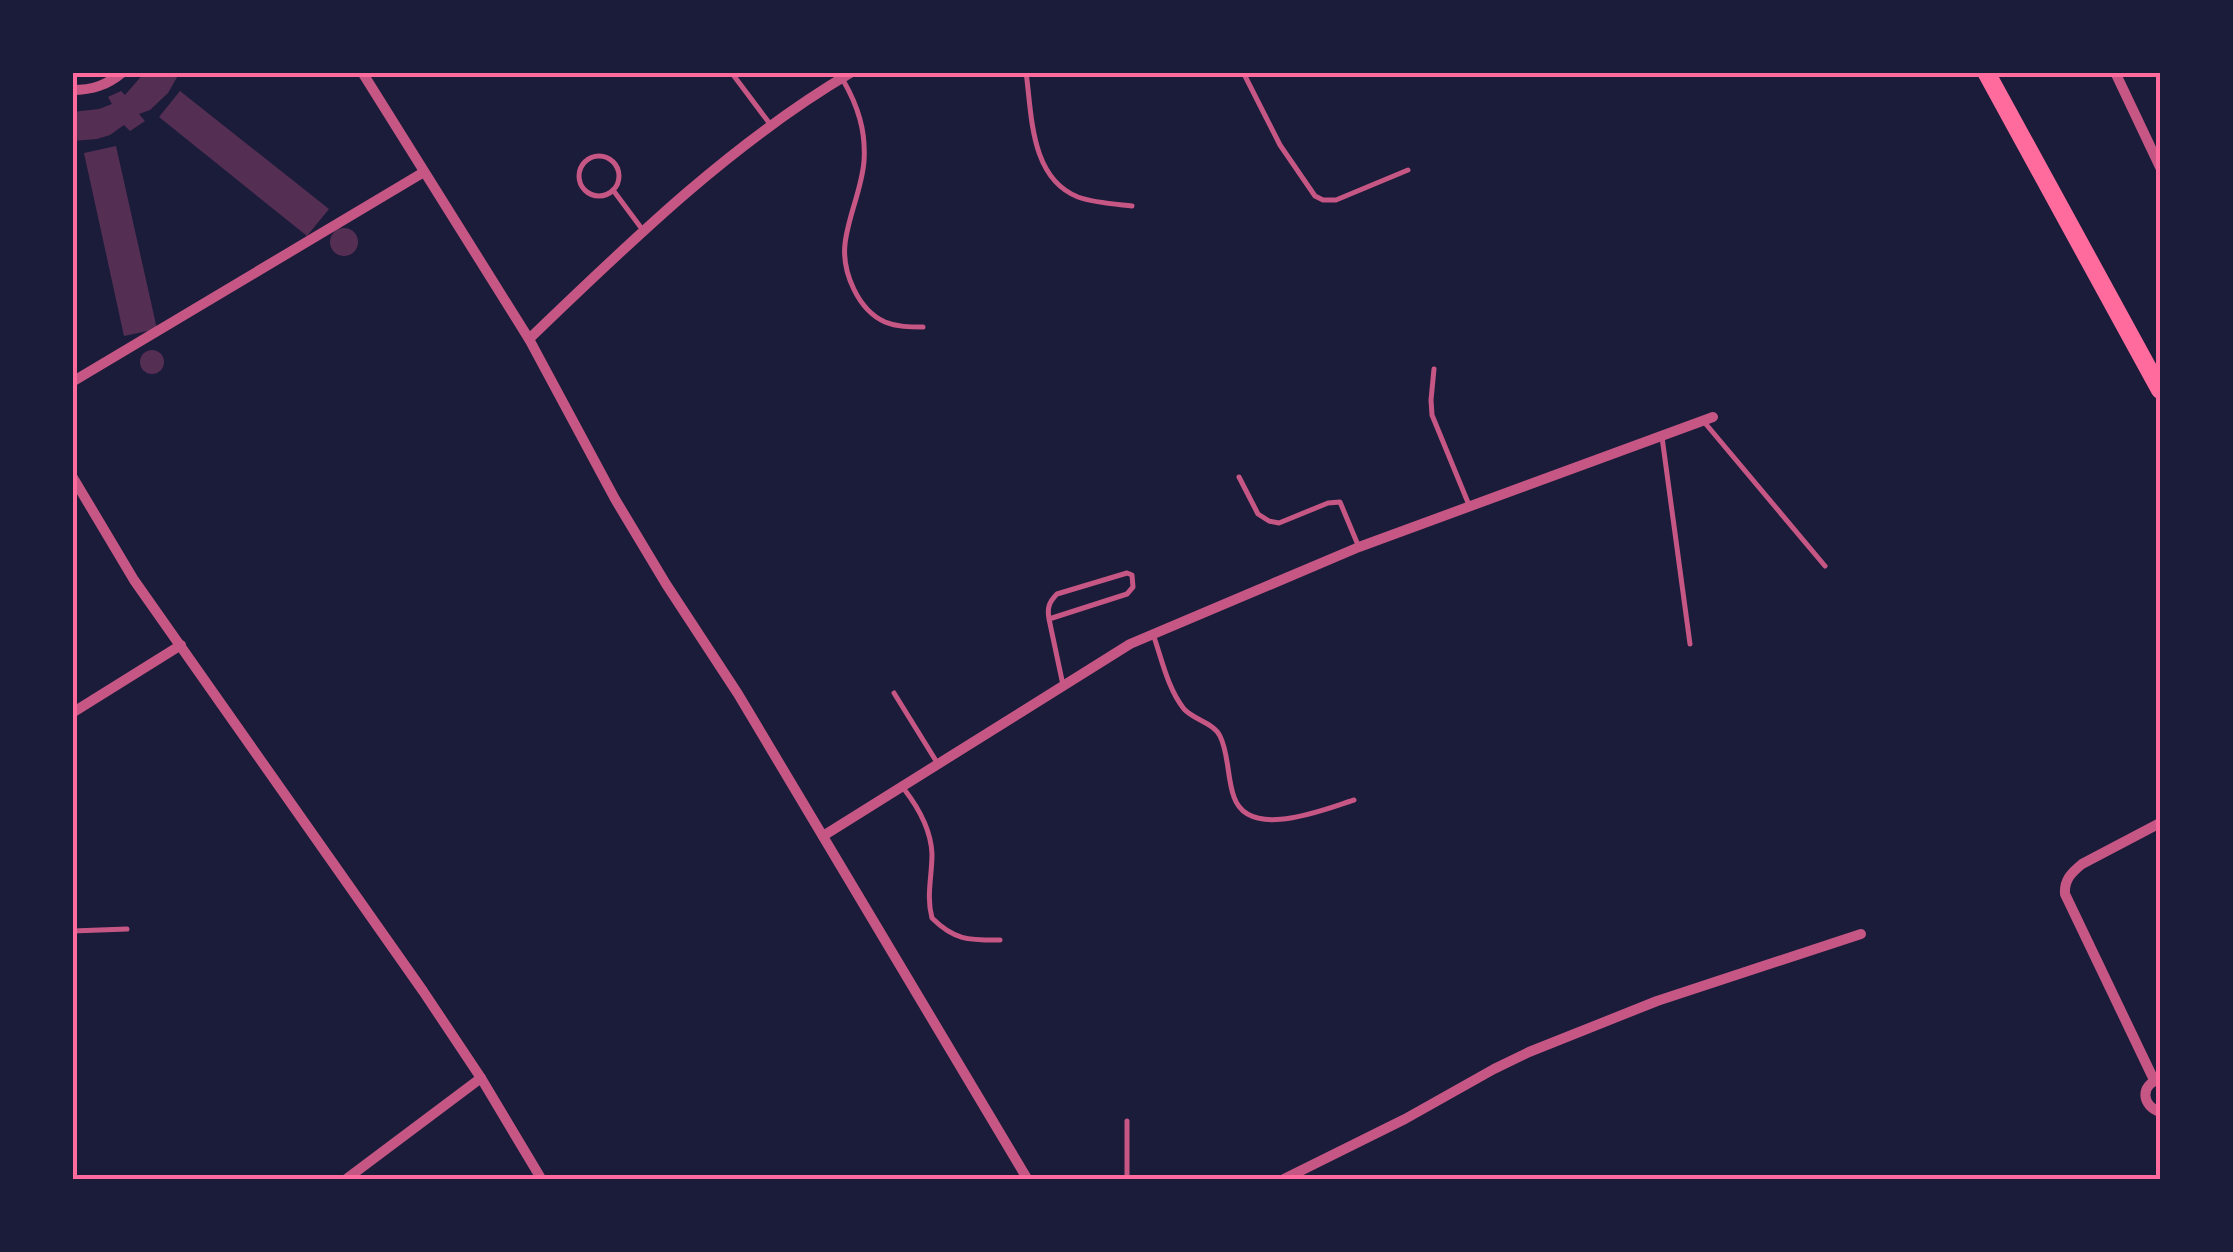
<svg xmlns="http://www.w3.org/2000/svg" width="2233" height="1252" font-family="Cabin,sans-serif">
  <rect width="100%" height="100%" fill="#1b1b3a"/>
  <g fill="#542f53">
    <path d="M145,72H180L168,93L150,110L139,114L145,121L130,131L124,125L110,135L97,139L72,141V112L99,109L112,104L108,97L121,91L125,95Z"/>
    <path d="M180,91L329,209L307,236L159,117Z"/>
    <path d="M116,146L157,329L124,336L84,153Z"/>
    <circle cx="344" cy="242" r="14"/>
    <circle cx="152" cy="362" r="12"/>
  </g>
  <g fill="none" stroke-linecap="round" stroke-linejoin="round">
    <g stroke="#c65784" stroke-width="5">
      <path d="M731,72L770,124"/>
      <path d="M1026,72C1032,115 1030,178 1078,197C1095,203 1114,204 1132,206"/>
      <path d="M1243,72L1280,145L1315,196L1323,200H1336L1408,170"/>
      <path d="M843,80C858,106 866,131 864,161C862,189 848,216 845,244C842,272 858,310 885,322C897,327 910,327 923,327"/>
      <circle cx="599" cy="176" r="20"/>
      <path d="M613,190L642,229"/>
      <path d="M1434,369L1431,400L1432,415L1469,505"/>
      <path d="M1705,423L1825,566"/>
      <path d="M1662,437L1690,644"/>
      <path d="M1239,477L1258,514L1269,521L1279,523L1328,503L1340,502L1358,545"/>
      <path d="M1049,619L1127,594L1133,587L1132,575L1127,573L1057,594C1049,602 1047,608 1049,619L1063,685"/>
      <path d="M1154,637C1162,660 1168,689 1184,709C1194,720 1214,723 1220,736C1229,754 1227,778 1234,797C1249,841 1325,809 1354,800"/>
      <path d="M894,693L938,764"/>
      <path d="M904,789C918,807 931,830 932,854C932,877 926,896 932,918C955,941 970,940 1000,940"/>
      <path d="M72,931L127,929"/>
      <path d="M1127,1180V1121"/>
    </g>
    <g stroke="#c65784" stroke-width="10">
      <path d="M362,72L529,339L615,499L666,584L738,694L1028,1180"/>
      <path d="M2115,72L2160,167"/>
      <path d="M72,90C93,90 107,85 123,72"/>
      <path d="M529,339C629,243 731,143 852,72"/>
      <path d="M72,382L424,172"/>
      <path d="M72,476L134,580L423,991L481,1078L542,1180"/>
      <path d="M72,713L181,645"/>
      <path d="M823,836L1130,644L1359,547L1713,417"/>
      <path d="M2160,1079C2139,1085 2142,1106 2160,1112"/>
      <path d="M2154,1080L2065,894C2064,880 2071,873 2082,864L2160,823"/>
      <path d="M345,1180L481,1078"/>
      <path d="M1282,1180L1405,1119L1494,1069L1529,1052L1657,1001L1861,934"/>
    </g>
    <path stroke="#ff6b9d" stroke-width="18" d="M1986,72L2160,390"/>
  </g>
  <rect width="2233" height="1252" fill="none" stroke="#1b1b3a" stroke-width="150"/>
  <rect x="75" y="75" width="2083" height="1102" fill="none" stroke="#ff6b9d" stroke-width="4"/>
</svg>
